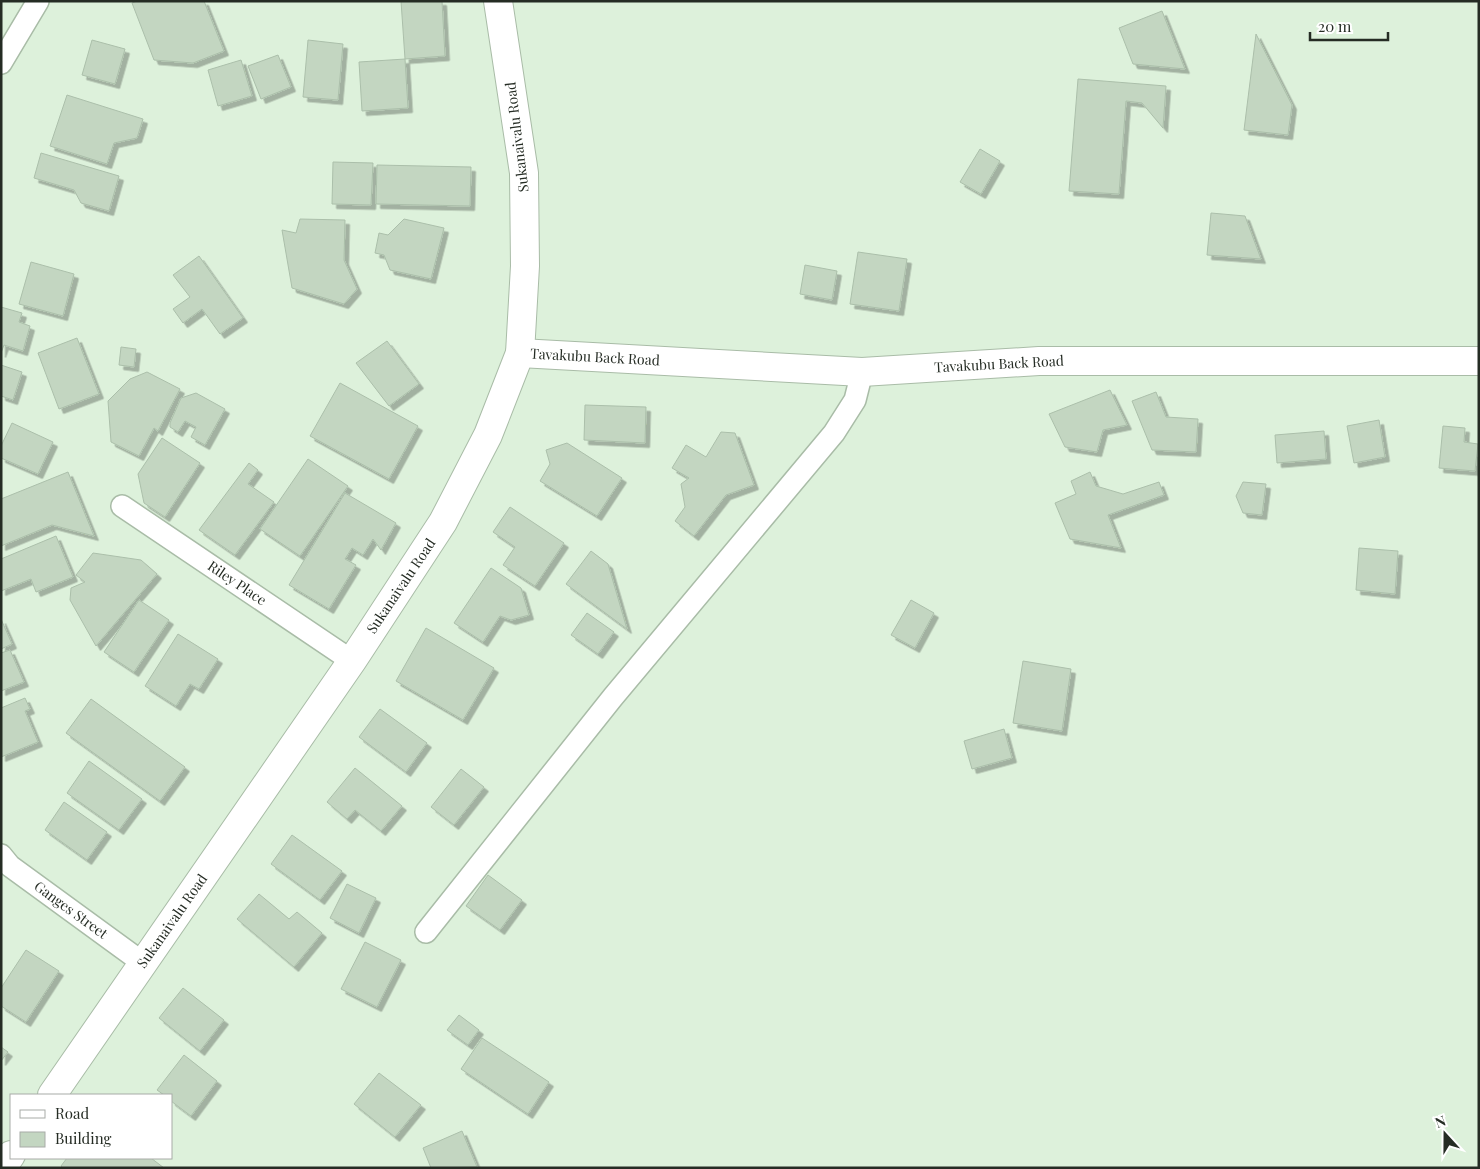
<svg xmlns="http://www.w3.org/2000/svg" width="1480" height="1169" font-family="'Playfair Display',serif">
  <defs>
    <filter id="shadow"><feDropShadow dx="4.5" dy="4.5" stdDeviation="0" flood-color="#0004"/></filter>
  </defs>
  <rect width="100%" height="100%" fill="#ddf1db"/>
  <g fill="#c3d6c1" stroke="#abbfaa" filter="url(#shadow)">
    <path d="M137,1H204L224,51L193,63L154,60L132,3Z"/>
    <path d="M401,1H442L445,56L405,59Z"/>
    <path d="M1162,11L1185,69L1133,64L1119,28Z"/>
    <path d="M1256,34L1292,105L1288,135L1244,130Z"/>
    <path d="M92,40L125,49L115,84L82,75Z"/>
    <path d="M308,40L343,44L338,100L303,97Z"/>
    <path d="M278,55L291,87L261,99L248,66Z"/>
    <path d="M405,59L408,108L362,111L359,62Z"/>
    <path d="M241,60L252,96L218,106L208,70Z"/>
    <path d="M1078,79L1166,86L1163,128L1142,103L1126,101L1119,194L1069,191Z"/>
    <path d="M67,95L143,119L137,138L114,143L107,164L50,146Z"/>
    <path d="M980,149L1000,161L981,194L960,182Z"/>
    <path d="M41,153L119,176L109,211L81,203L74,190L34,178Z"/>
    <path d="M333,162L373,163L371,205L332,204Z"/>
    <path d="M377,165L471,167L470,206L376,204Z"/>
    <path d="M1211,213L1245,216L1261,259L1207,255Z"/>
    <path d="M300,219L345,220L344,260L357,289L344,304L292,288L282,230L296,233Z"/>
    <path d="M404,219L444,228L431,279L390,270L384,255L375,253L379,233L388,235Z"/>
    <path d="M858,252L907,259L899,311L850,304Z"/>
    <path d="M199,256L243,318L220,334L202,309L183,323L173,309L190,297L173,275Z"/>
    <path d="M31,262L74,274L63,316L19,304Z"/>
    <path d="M805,265L837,271L832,300L800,294Z"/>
    <path d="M1,307L22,313L19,322L30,326L23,351L4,345L1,353Z"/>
    <path d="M77,338L99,394L59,409L38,353Z"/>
    <path d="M387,341L419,384L389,406L356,363Z"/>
    <path d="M121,347L136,349L134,367L119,365Z"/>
    <path d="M1,365L22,372L13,400L1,396Z"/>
    <path d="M147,372L180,389L158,431L154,428L139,456L111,442L108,401L130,379Z"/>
    <path d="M340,383L418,426L389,479L310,436Z"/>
    <path d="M1110,390L1127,425L1103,430L1097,452L1065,447L1049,414Z"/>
    <path d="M1156,392L1166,417L1198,419L1196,452L1152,450L1132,401Z"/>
    <path d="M196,393L225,409L205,445L191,437L196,427L185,421L178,432L170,427V423L181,398Z"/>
    <path d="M585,405L646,407L645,443L584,440Z"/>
    <path d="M1379,420L1385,457L1354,463L1347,426Z"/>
    <path d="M12,423L53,442L38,474L1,458V446Z"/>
    <path d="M1443,426L1465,428L1464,442L1478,444L1475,471L1439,468Z"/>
    <path d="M1324,431L1326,459L1277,463L1275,435Z"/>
    <path d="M721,432L735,433L754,485L726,495L694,536L675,521L685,507L681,484L689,478L672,468L686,445L706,457Z"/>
    <path d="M162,438L200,463L165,517L144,503L138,474Z"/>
    <path d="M567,443L622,478L597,516L540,481L550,464L546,450Z"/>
    <path d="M308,459L348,486L300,556L260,529Z"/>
    <path d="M249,463L258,470L248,484L274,502L235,555L199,530Z"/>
    <path d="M68,472L94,536L52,525L1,546V499Z"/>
    <path d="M1090,472L1096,486L1123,494L1159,482L1164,495L1108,515L1121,548L1070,539L1055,503L1076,494L1071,481Z"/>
    <path d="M1243,482L1266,484L1262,515L1243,513L1236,496Z"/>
    <path d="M345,493L396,523L381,550L373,539L363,555L352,548L345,559L356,565L329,609L289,585Z"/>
    <path d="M510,507L564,543L535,586L503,565L515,547L493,532Z"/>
    <path d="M56,536L73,577L36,592L31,579L1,591V559Z"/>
    <path d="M1359,548L1398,551L1395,594L1356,590Z"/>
    <path d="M591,551L608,564L627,629L566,584Z"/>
    <path d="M93,553L141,560L157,574L96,646L70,600L71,588L85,582L76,575Z"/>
    <path d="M491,568L521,588L529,615L511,620L500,616L483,642L454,623Z"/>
    <path d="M139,600L169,620L134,672L104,652Z"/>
    <path d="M911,600L934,613L915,648L891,635Z"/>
    <path d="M587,613L614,632L598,654L571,635Z"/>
    <path d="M1,619L12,644L1,649Z"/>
    <path d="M426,628L494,668L463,720L396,681Z"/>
    <path d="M178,634L218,659L199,689L190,684L176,706L145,686Z"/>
    <path d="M10,650L24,682L1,691V653Z"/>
    <path d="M1023,661L1071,669L1062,731L1013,723Z"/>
    <path d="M25,698L30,709L25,711L38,742L1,757V708Z"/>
    <path d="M91,699L185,767L160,801L66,733Z"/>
    <path d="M380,709L427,743L406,772L359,737Z"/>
    <path d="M1004,729L1012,758L972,769L964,741Z"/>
    <path d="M89,761L142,799L119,830L67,793Z"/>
    <path d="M355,768L402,806L381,831L355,810L347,819L327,802Z"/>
    <path d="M461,769L484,787L454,825L431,807Z"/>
    <path d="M64,802L107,832L87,860L45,830Z"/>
    <path d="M292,835L342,871L320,900L271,864Z"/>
    <path d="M488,875L522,900L500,930L466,906Z"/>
    <path d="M347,884L376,898L359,933L330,918Z"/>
    <path d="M259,894L289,919L297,912L322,933L294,967L237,919Z"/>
    <path d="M365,942L401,960L377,1007L341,989Z"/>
    <path d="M26,950L59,971L26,1022L1,1006V988Z"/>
    <path d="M183,988L224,1020L200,1051L159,1018Z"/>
    <path d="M459,1015L479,1030L468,1045L447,1030Z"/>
    <path d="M482,1038L549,1082L528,1114L461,1069Z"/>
    <path d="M1,1047L8,1052L1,1061Z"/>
    <path d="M184,1055L217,1081L191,1116L171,1101V1095H164L157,1090Z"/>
    <path d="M379,1073L421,1105L395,1137L354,1104Z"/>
    <path d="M462,1131L477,1167L431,1168L423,1148Z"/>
    <path d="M67,1158H151L164,1168H63L61,1166Z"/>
  </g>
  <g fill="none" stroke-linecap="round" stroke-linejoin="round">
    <defs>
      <g id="street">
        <path d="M1,63L38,1"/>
        <path d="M122,506L352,661"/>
        <path d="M1,855L10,866L143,963"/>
        <path d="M426,932L613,697L834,433L855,400L862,372"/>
      </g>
      <g id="secondary">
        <path d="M520,353L862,372L1039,361H1479"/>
        <path d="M52,1095L352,661L443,522L488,435L520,353L525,266L524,173L498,1"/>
        <path d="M2,1168L11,1155"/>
      </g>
    </defs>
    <use href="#street" stroke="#a9bca7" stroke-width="24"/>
    <use href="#secondary" stroke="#a9bca7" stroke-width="30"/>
    <use href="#street" stroke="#fff" stroke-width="21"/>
    <use href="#secondary" stroke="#fff" stroke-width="28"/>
  </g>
  <g text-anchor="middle" stroke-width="4.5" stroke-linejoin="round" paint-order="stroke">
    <g font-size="14" fill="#252c24" stroke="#fff">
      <text transform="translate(517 137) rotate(-97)" y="5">Sukanaivalu Road</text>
      <text transform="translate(595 357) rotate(3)" y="5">Tavakubu Back Road</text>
      <text transform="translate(999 364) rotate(-3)" y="5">Tavakubu Back Road</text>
      <text transform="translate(237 583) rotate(34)" y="5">Riley Place</text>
      <text transform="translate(401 586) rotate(-56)" y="5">Sukanaivalu Road</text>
      <text transform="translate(71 910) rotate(36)" y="5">Ganges Street</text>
      <text transform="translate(172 921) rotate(-55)" y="5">Sukanaivalu Road</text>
    </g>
  </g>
  <rect width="1480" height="1169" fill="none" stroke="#252c24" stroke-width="5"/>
  <rect x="10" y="1094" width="162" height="65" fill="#ffffff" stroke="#a8aba7"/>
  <rect x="20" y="1110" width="25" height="8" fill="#ffffff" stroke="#a8aba7"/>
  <text x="55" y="1119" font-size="15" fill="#252c24">Road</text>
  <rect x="20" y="1132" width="25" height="15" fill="#c3d6c1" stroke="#a8aba7"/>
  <text x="55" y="1144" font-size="15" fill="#252c24">Building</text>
  <g transform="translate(1445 1134) rotate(339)" stroke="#ffffff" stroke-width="4" paint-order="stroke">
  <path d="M0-4L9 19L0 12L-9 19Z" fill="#252c24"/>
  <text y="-8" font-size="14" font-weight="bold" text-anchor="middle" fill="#252c24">N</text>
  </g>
  <path d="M1310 32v8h78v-8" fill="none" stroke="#252c24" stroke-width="2.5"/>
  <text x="1318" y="32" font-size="15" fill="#252c24" stroke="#ffffff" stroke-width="4" paint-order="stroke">20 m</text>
</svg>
